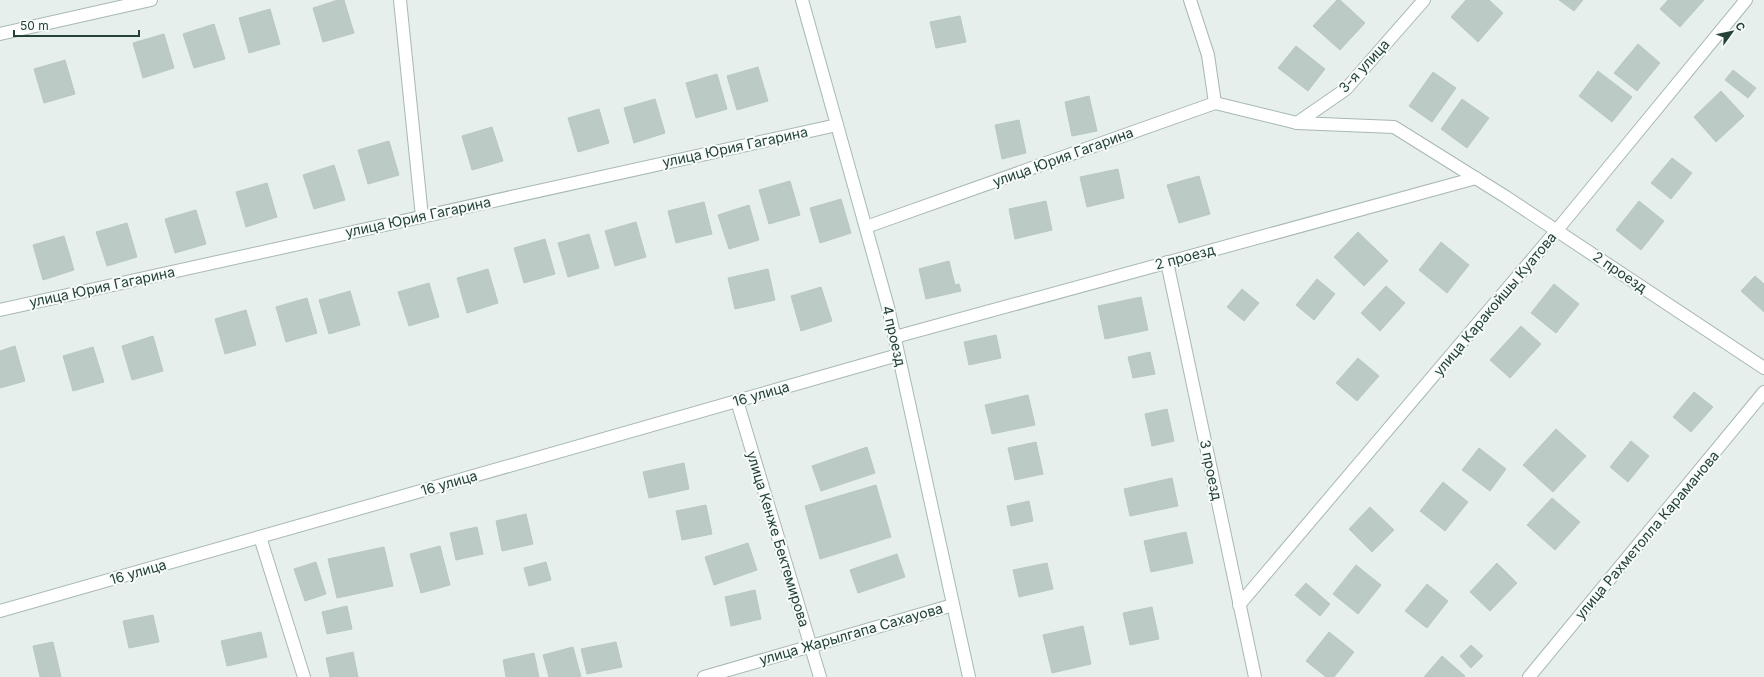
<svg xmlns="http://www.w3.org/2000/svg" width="1764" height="677" font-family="Inter,sans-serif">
  <rect width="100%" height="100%" fill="#e6efeb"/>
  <g fill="#bbcac4" stroke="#b8c9c2">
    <path d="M338,0H344L354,33L323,42L313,8Z"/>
    <path d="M1337,0H1340L1365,23L1340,50L1313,26Z"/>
    <path d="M1466,0H1489L1503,13L1478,42L1451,17Z"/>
    <path d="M1559,0H1583L1574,11Z"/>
    <path d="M1668,0H1704L1680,27L1660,9Z"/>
    <path d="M270,9L280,44L249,53L239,18Z"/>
    <path d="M960,16L966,42L936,48L930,22Z"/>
    <path d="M214,24L225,59L194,68L183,34Z"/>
    <path d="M164,34L174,68L143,78L133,43Z"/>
    <path d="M1638,44L1660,63L1637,91L1614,73Z"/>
    <path d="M1296,46L1325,69L1308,91L1278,68Z"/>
    <path d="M65,60L75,94L44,103L34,69Z"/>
    <path d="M758,67L768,101L737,110L727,76Z"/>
    <path d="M1733,70L1756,88L1748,98L1725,80Z"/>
    <path d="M1598,71L1632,97L1612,122L1579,96Z"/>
    <path d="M1433,72L1456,88L1432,122L1409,106Z"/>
    <path d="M717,74L727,109L696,118L686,83Z"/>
    <path d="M1721,91L1744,116L1716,142L1694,117Z"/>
    <path d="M1089,96L1097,131L1072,136L1065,102Z"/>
    <path d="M655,99L665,133L634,143L624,108Z"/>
    <path d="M1462,99L1489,118L1467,148L1441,129Z"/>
    <path d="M599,109L609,143L578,152L568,118Z"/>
    <path d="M1019,120L1026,153L1002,159L995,125Z"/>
    <path d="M492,127L503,161L472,170L462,136Z"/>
    <path d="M389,141L399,175L368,184L358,150Z"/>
    <path d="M1672,158L1692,173L1671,199L1651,183Z"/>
    <path d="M334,165L345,200L314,209L303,175Z"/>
    <path d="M1118,169L1124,198L1087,207L1080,177Z"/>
    <path d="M1199,176L1210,214L1179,223L1167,185Z"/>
    <path d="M790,181L800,215L769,224L759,190Z"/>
    <path d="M267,183L277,217L246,227L236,192Z"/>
    <path d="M841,199L851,233L820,243L810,208Z"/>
    <path d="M1046,201L1052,230L1015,239L1009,209Z"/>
    <path d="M1639,201L1664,221L1641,250L1616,230Z"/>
    <path d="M704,202L712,234L676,243L668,211Z"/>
    <path d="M749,205L759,240L729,249L718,215Z"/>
    <path d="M196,210L206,244L175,253L165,219Z"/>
    <path d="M636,222L646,257L615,266L605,231Z"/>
    <path d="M127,223L137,257L107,266L96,232Z"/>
    <path d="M1358,232L1388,261L1364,286L1334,257Z"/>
    <path d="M589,234L599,268L568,277L558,243Z"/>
    <path d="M64,236L74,270L43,280L33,245Z"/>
    <path d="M545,239L555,274L524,283L514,248Z"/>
    <path d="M1441,242L1469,265L1447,293L1419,270Z"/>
    <path d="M949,261L955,285L959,284L961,291L926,299L919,269Z"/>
    <path d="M488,269L498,303L467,313L457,278Z"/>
    <path d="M768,269L775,300L735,309L728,278Z"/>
    <path d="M1755,276L1764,284V312L1741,291Z"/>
    <path d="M1317,279L1335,294L1314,320L1296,305Z"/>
    <path d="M429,283L439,317L409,326L398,292Z"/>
    <path d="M1554,284L1579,304L1556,333L1531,313Z"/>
    <path d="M1386,286L1405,303L1380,331L1361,313Z"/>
    <path d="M821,287L832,321L801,331L791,296Z"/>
    <path d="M1242,289L1259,303L1244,321L1227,307Z"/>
    <path d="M350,291L360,325L329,334L319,300Z"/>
    <path d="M1141,297L1148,330L1105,339L1098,306Z"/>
    <path d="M307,298L317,333L286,342L276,307Z"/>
    <path d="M246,310L256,345L225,354L215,319Z"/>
    <path d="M1521,326L1541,344L1510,378L1490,360Z"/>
    <path d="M996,335L1001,358L969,365L964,342Z"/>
    <path d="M153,336L163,371L132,380L122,346Z"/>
    <path d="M15,346L25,381L0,388V351Z"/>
    <path d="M93,347L104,382L73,391L63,356Z"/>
    <path d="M1150,352L1155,374L1133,378L1128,357Z"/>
    <path d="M1358,358L1379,376L1357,401L1336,383Z"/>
    <path d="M1694,392L1713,407L1691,432L1673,417Z"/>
    <path d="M1028,395L1035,425L992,434L985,405Z"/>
    <path d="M1167,409L1174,441L1152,446L1145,414Z"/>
    <path d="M1556,429L1586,456L1553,492L1523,465Z"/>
    <path d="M1631,441L1649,456L1628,482L1610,467Z"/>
    <path d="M1036,442L1043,474L1015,480L1008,448Z"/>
    <path d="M867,447L875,473L821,491L812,466Z"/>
    <path d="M1479,448L1506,469L1490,491L1462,470Z"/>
    <path d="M684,463L689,489L649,498L643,472Z"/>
    <path d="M1172,478L1178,506L1130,516L1124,489Z"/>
    <path d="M1443,482L1468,502L1445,531L1420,511Z"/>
    <path d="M876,485L891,537L820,559L805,506Z"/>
    <path d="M1552,498L1580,522L1555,550L1527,525Z"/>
    <path d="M1029,501L1033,521L1011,526L1007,506Z"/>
    <path d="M706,505L712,534L682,540L676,511Z"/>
    <path d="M1370,507L1394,530L1372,552L1349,529Z"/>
    <path d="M526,514L533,544L502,551L496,521Z"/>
    <path d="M477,527L483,554L456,560L450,533Z"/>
    <path d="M1186,532L1193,563L1151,572L1144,541Z"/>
    <path d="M748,543L757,570L714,585L705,557Z"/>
    <path d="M440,546L450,585L421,593L410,554Z"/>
    <path d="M384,547L393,586L337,598L328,559Z"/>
    <path d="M897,554L905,577L858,593L850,570Z"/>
    <path d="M316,562L326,594L305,601L294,569Z"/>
    <path d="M546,562L551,580L529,586L524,568Z"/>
    <path d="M1047,563L1053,589L1019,597L1013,570Z"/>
    <path d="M1497,563L1517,583L1490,611L1470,592Z"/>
    <path d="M1356,565L1381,585L1358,614L1333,594Z"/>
    <path d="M1306,583L1330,604L1320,616L1295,595Z"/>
    <path d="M1427,584L1448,601L1427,628L1405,611Z"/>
    <path d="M755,590L761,619L731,626L725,597Z"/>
    <path d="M347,606L352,629L327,634L322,612Z"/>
    <path d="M1152,607L1159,639L1130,645L1123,613Z"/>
    <path d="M153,615L159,642L129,648L123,621Z"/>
    <path d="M1083,626L1091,664L1052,673L1043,635Z"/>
    <path d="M261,632L267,657L227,666L221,641Z"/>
    <path d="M1329,632L1354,652L1334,677H1326L1306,661Z"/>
    <path d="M53,642L61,677H40L33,646Z"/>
    <path d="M616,642L622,667L587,674L581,649Z"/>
    <path d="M1471,645L1483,656L1471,668L1460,656Z"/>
    <path d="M573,647L581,677H549L543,655Z"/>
    <path d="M353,652L358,677H330L326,658Z"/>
    <path d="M534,653L539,677H506L503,660Z"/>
    <path d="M1442,656L1465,676L1464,677H1424Z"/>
  </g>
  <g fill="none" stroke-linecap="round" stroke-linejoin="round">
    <defs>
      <g id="street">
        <path d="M400,0L422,217"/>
        <path d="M1190,0L1208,55L1215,103"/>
        <path d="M0,34L151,0"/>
        <path d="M1215,103L1297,123L1394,127L1506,197L1764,368"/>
        <path d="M1297,123L1346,89L1424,0"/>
        <path d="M866,227L1215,103"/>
        <path d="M1167,262L1255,677"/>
        <path d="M0,310L837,125"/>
        <path d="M895,337L1476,178"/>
        <path d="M737,401L820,677"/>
        <path d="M260,537L304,677"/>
        <path d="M1239,605L1557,230L1746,0"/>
        <path d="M0,611L898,355"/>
        <path d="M704,677L953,605"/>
        <path d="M1529,677L1764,392"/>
      </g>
      <path id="secondary" d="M802,0L888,307L969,677"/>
    </defs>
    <use href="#street" stroke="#a8b8b2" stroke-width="14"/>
    <use href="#secondary" stroke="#a4bbb3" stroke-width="14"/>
    <use href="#street" stroke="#fff" stroke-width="12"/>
    <use href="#secondary" stroke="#fff" stroke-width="12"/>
  </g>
  <g text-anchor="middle" stroke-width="4" stroke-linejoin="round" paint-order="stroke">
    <g font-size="14" fill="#24423a" stroke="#f7fbf9">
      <text transform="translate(1364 66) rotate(-47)" y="5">3-я улица</text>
      <text transform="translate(735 147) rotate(-12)" y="5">улица Юрия Гагарина</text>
      <text transform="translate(1063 157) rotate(-20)" y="5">улица Юрия Гагарина</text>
      <text transform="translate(418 217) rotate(-12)" y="5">улица Юрия Гагарина</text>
      <text transform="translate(1185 257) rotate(-15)" y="5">2 проезд</text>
      <text transform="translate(1620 272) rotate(34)" y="5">2 проезд</text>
      <text transform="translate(102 287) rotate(-12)" y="5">улица Юрия Гагарина</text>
      <text transform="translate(1495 304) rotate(-50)" y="5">улица Каракойшы Куатова</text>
      <text transform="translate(894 336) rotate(77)" y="5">4 проезд</text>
      <text transform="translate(761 394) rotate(-16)" y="5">16 улица</text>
      <text transform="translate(1211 470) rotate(78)" y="5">3 проезд</text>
      <text transform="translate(449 483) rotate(-16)" y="5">16 улица</text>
      <text transform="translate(1647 535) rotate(-50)" y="5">улица Рахметолла Караманова</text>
      <text transform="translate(778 539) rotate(73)" y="5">улица Кенже Бектемирова</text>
      <text transform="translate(138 572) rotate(-16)" y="5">16 улица</text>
      <text transform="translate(851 634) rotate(-16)" y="5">улица Жарылгапа Сахауова</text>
    </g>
  </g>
  <g transform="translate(1732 32) rotate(57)" stroke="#f7fbf9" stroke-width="3" paint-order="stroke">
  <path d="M0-3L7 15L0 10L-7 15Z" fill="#24423a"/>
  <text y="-6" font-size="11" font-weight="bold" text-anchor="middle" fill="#24423a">С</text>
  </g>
  <path d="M14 30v6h125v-6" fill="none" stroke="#24423a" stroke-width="2"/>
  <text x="20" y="30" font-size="12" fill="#24423a" stroke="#f7fbf9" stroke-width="3" paint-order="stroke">50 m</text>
</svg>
